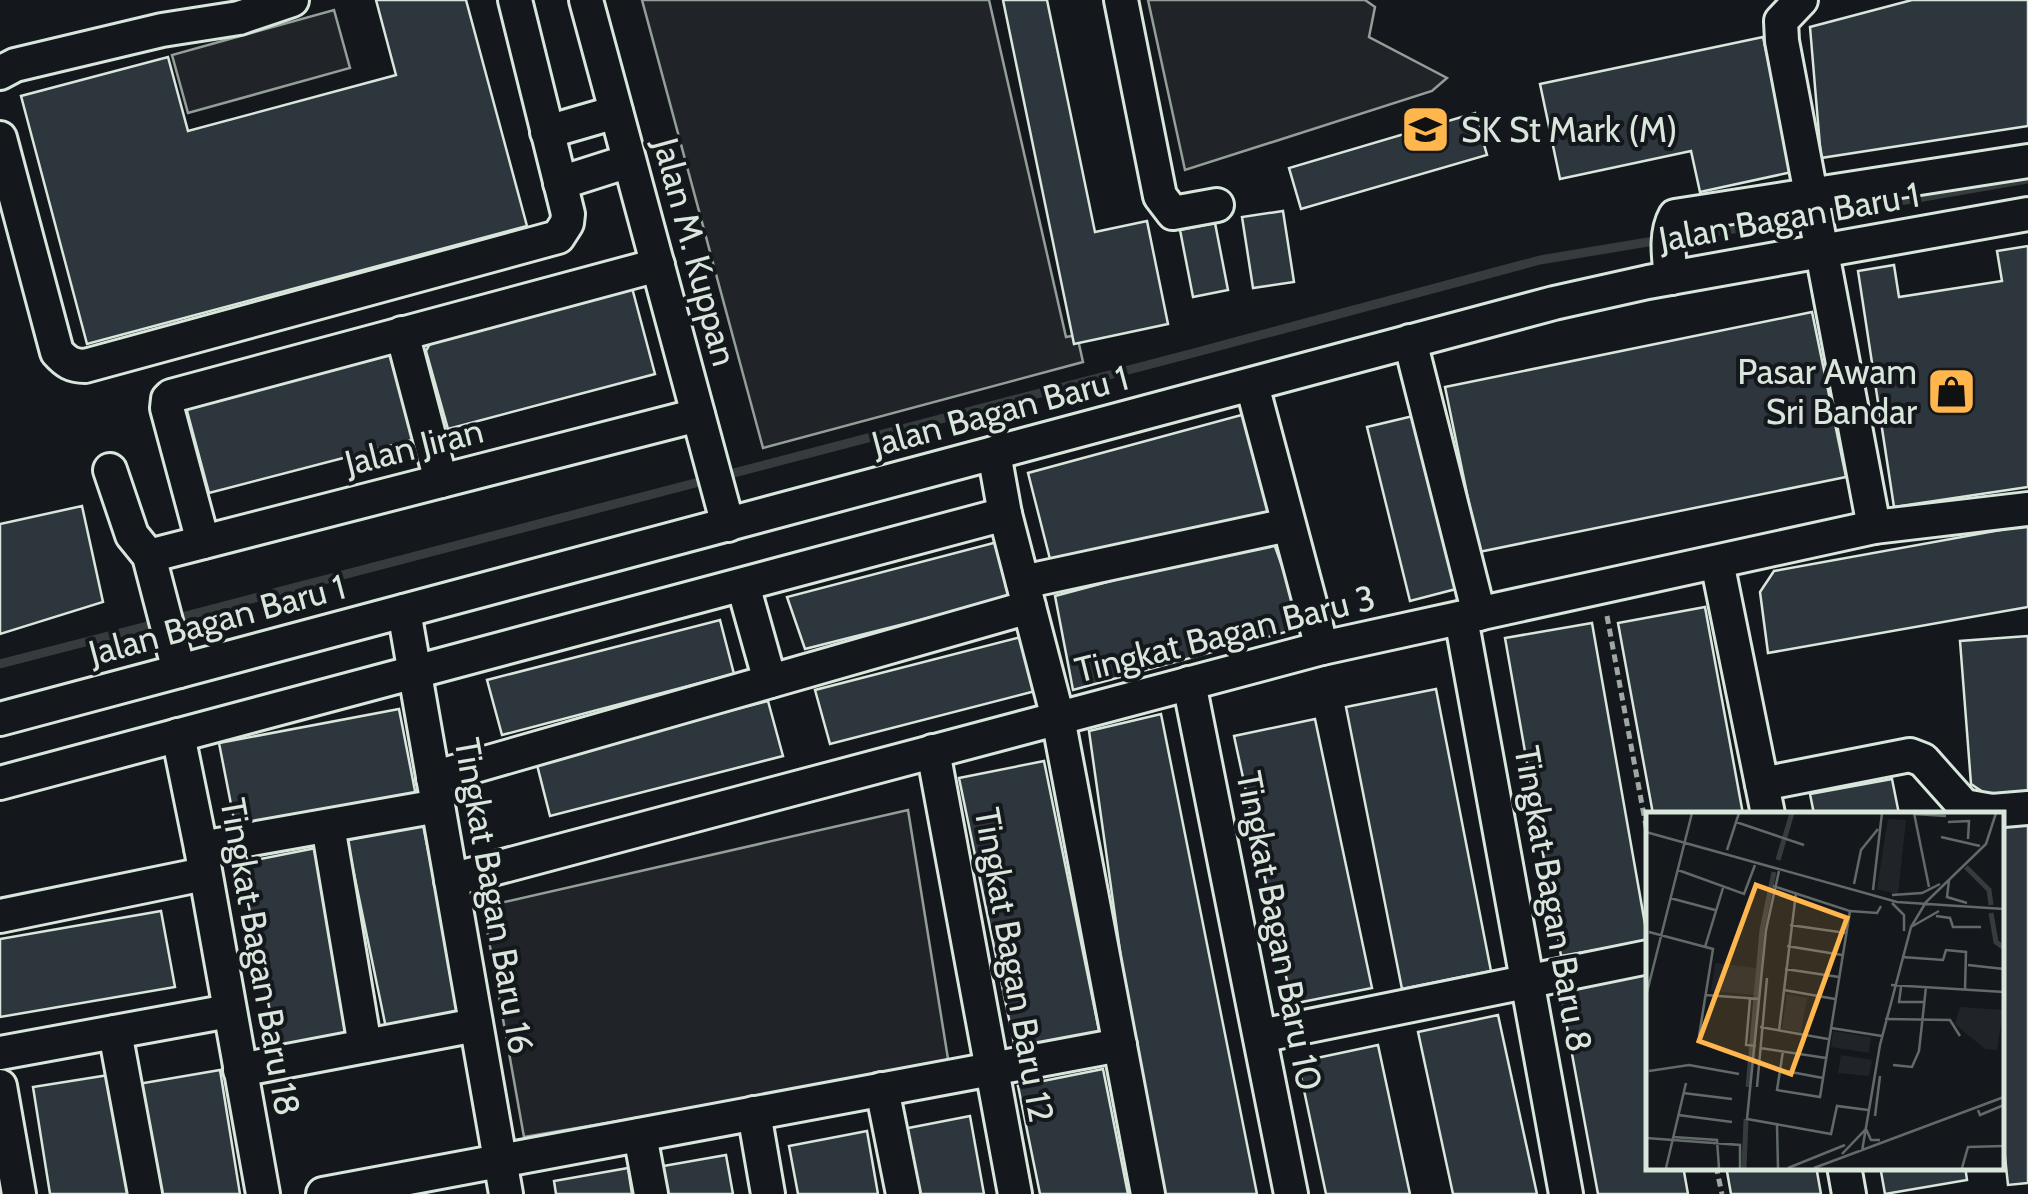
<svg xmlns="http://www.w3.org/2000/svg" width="2028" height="1194" font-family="Cabin,sans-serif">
  <rect width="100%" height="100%" fill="#14181c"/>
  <g fill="#202428" stroke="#939e99" stroke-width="2.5">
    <path d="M642,0H989L1066,337L1077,335L1083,362L763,448Z"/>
    <path d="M1148,0H1365L1375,7L1369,37L1447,78L1432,91L1185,170Z"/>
    <path d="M334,10L350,68L188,113L172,55Z"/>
    <path d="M908,810L949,1065L524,1137L483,907Z"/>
  </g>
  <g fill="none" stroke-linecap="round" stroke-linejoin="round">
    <g stroke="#363b3e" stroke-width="9">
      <path d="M1824,214L2028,179"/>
      <path d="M1676,238L1809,217"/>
      <path d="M174,619L1201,351L1540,260L1660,240"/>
      <path d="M0,664L159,623"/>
    </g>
  </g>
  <g fill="#2c363c" stroke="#d8e6dc" stroke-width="2.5">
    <path d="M376,0H466L527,226L87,344L21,96L168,57L188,131L396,75Z"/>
    <path d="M1003,0H1047L1095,232L1147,221L1168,324L1074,344Z"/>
    <path d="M1912,0H2028V126L1821,158L1810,27Z"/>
    <path d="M1763,37L1792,172L1700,192L1691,151L1560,179L1540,84Z"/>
    <path d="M1475,113L1487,155L1301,209L1289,168Z"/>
    <path d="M1283,211L1294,282L1253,288L1242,217Z"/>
    <path d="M1215,223L1228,290L1193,297L1180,230Z"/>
    <path d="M2028,246V487L1894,507L1858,271L1894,265L1899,297L2002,281L1997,251Z"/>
    <path d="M631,284L655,374L448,429L426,351L433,338Z"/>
    <path d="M1812,312L1846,477L1479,552L1445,387Z"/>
    <path d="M388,349L399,358L420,438L209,493L187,411L195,401Z"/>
    <path d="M1245,414L1273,516L1052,567L1028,473Z"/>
    <path d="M1413,416L1456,589L1410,601L1367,427Z"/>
    <path d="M82,506L103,602L0,634V524Z"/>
    <path d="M2028,525V607L1768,653L1760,592L1774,571Z"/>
    <path d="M1272,538L1304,627L1073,690L1055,596Z"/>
    <path d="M1001,541L1015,596L805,649L787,597Z"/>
    <path d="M1705,607L1743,814H1653L1618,623Z"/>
    <path d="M720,620L734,674L502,735L487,680Z"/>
    <path d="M1592,623L1648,941L1561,956L1505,638Z"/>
    <path d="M1029,635L1043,689L830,744L815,690Z"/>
    <path d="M2028,636V793L1989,796L1971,784L1960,641Z"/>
    <path d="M1436,689L1491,971L1402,989L1346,707Z"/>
    <path d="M768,701L783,756L550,816L536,761Z"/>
    <path d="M399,709L416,796L236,830L219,743Z"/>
    <path d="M1161,714L1257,1194H1164L1129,1015L1089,731Z"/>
    <path d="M1315,719L1372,988L1292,1004L1234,736Z"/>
    <path d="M1044,761L1101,1040L1017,1058L959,778Z"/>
    <path d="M1892,779L1899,814H1814L1810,794Z"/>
    <path d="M2028,823V1183L2008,1185L2000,1110V826Z"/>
    <path d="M423,825L461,1013L386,1028L347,840Z"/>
    <path d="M316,848L354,1036L278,1051L240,863Z"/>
    <path d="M161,911L175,987L0,1017V939Z"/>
    <path d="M1647,968L1648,1166H1683L1688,1194H1598L1559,984Z"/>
    <path d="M1498,1015L1537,1194H1453L1418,1032Z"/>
    <path d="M1378,1045L1410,1194H1326L1298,1062Z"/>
    <path d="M1103,1069L1128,1194H1040L1018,1086Z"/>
    <path d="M220,1070L240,1194H156L138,1084Z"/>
    <path d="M115,1074L134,1194H50L33,1087Z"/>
    <path d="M970,1116L984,1194H910L898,1130Z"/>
    <path d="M867,1131L878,1194H798L789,1146Z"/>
    <path d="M726,1155L733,1194H656L652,1168Z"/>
    <path d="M1726,1166H1816L1821,1194H1731Z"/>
    <path d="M1880,1166H1965L1967,1180L1885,1194Z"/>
    <path d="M628,1168L632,1194H556L554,1181Z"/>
  </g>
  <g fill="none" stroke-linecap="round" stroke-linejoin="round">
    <defs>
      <g id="minor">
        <path d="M586,0L728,525"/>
        <path d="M1121,0L1160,196L1173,213L1217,205"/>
        <path d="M1801,0L1781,21L1782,41L1874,527"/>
        <path d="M0,73L15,65L162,30L239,18L292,0"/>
        <path d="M547,132L616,112"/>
        <path d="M0,138L57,352C66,362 72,366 85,366L558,237L567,223L568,214L515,0"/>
        <path d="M560,183L629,161"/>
        <path d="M1671,278C1669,258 1665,234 1675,216L2028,161"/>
        <path d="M402,333L441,481"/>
        <path d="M1410,341L1479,614"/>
        <path d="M1252,385L1322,648"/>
        <path d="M994,453L1005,514L1058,718L1148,1194"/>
        <path d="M110,470L132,535L149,556L179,671"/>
        <path d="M203,542L167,408L168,399L171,396L658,265"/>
        <path d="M149,556L698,415"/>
        <path d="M1717,562L1768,814"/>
        <path d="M1023,582L1288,525"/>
        <path d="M743,585L770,681"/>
        <path d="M404,611L506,1194"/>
        <path d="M1461,618L1566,1194"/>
        <path d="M1189,683L1291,1194"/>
        <path d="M0,719L1554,303L1648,282L2028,214"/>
        <path d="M178,735L201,848L263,1194"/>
        <path d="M933,751L1015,1194"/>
        <path d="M433,778L1029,607"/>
        <path d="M0,783L1005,514"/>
        <path d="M1762,784L1910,755L1923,760L1964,806L1992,811L2028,808"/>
        <path d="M328,826L365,1046"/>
        <path d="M201,848L438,806"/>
        <path d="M451,880L1322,648L1874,527L2028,509"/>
        <path d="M0,916L204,874"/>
        <path d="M115,1032L145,1194"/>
        <path d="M1260,1036L1648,957"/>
        <path d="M0,1053L229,1011"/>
        <path d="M240,1070L476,1025"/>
        <path d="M0,1086L19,1194"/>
        <path d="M882,1089L903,1194"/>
        <path d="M754,1113L768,1194"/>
        <path d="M640,1135L651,1194"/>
        <path d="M1844,1166L1849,1194"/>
        <path d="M323,1194L1120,1045"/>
      </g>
    </defs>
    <use href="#minor" stroke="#d8e6dc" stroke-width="38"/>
    <g stroke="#9da8a2" stroke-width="5" stroke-dasharray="8 5" stroke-linecap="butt">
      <path d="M1607,616L1648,837"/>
      <path d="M1716,1166L1722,1194"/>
    </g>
    <use href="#minor" stroke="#14181c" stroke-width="32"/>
  </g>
  <defs>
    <symbol id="school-square" viewBox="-11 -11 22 22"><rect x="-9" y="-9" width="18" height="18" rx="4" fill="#ffb74d" stroke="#14181c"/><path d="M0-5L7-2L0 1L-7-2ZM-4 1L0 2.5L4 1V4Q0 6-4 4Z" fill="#111"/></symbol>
    <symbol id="shop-square" viewBox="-11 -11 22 22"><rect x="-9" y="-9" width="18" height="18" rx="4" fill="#ffb74d" stroke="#14181c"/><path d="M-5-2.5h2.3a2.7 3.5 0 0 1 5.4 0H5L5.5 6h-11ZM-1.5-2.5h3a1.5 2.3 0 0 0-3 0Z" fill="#111"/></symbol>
  </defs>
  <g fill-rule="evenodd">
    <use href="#school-square" x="1398" y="102" width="55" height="55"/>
    <use href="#shop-square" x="1924" y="364" width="55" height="55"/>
  </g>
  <g text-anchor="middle" stroke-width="8" stroke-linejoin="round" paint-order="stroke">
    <g font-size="35" fill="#d8e6dc" stroke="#14181c" text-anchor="start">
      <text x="1461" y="142">SK St Mark (M)</text>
      <text x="1917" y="384" text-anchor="end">Pasar Awam<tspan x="1917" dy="40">Sri Bandar</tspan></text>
    </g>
    <g font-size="35" fill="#d8e6dc" stroke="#14181c">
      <text transform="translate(1789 217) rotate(-10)" y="12">Jalan Bagan Baru 1</text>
      <text transform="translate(695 252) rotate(75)" y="12">Jalan M. Kuppan</text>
      <text transform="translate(1000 411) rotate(-15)" y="12">Jalan Bagan Baru 1</text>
      <text transform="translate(414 447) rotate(-14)" y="12">Jalan Jiran</text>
      <text transform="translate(217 620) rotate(-15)" y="12">Jalan Bagan Baru 1</text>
      <text transform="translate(1225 634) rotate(-14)" y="12">Tingkat Bagan Baru 3</text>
      <text transform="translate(494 896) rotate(80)" y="12">Tingkat Bagan Baru 16</text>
      <text transform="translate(1553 899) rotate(80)" y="12">Tingkat Bagan Baru 8</text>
      <text transform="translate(1279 931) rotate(79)" y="12">Tingkat Bagan Baru 10</text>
      <text transform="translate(260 957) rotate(80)" y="12">Tingkat Bagan Baru 18</text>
      <text transform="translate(1014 965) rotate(80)" y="12">Tingkat Bagan Baru 12</text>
    </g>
  </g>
  <g transform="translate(1646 812)">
    <rect width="358" height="358" fill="#14181c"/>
    <path d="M242,7L260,8L252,82L231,77ZM69,151L111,156L109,183L65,179ZM141,182L161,186L155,220L136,217ZM314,195L357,198L351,238L339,237L309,212ZM187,219L225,225L223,241L185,235ZM195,243L226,248L223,264L192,261Z" fill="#202428"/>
    <path fill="none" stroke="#363b3e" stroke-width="5" d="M132,48L146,1M320,55L343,78L345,93M345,101L350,130L358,136M102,275L116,118L128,60M98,356L100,307"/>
    <path fill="none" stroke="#626a69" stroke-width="2.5" d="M268,1L283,75M268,2L300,4M90,10L158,33M302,10L323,9L322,27M0,20L251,90L358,97M295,25L334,34M81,38L93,1M32,58L98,82L109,53M133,59L120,118L101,307L185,322L191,294L222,298M303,68L301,85L321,91M208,72L215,38L232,17M127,74L204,99L174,285L131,278L137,239M227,78L236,1M246,83L276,81L294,72M24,86L69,98M246,91L258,103V119M204,99L231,101L235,94M290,104L304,106L307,115H335M144,113L200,121M265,115L293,99M3,120L67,137L53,224M141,134L196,143M59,135L77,76M256,145L297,148L300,138L320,140L319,177M322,153L358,157M139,157L193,165M245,173L358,180M255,175L253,190H279M138,178L189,187M59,183L114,187M0,184L46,1M104,187L100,233L110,234M239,207L304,208L314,224M114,215L182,227M185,216L236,224M133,219L150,81M114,236L180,246M247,253L266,255L273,239L280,175M134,258L177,266M3,259L43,253L93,262M111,275L121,166M37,281L86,287M332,298L334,303L358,293M32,303L86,310M229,304L234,264M131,313L132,356M27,325L71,328L73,356M0,326L94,333V356M216,339L234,233L265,115L280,90L340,32L350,1M196,342L220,317L225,328H234M20,356L40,271M142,356L199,333M168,356L358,285M316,356L322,335L358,334"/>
    <path fill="#ffb74d" fill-opacity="0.15" stroke="#ffb74d" stroke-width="5" d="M110,73L201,106L145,262L53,229Z"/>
    <rect width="358" height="358" fill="none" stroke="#d8e6dc" stroke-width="5"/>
  </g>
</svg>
